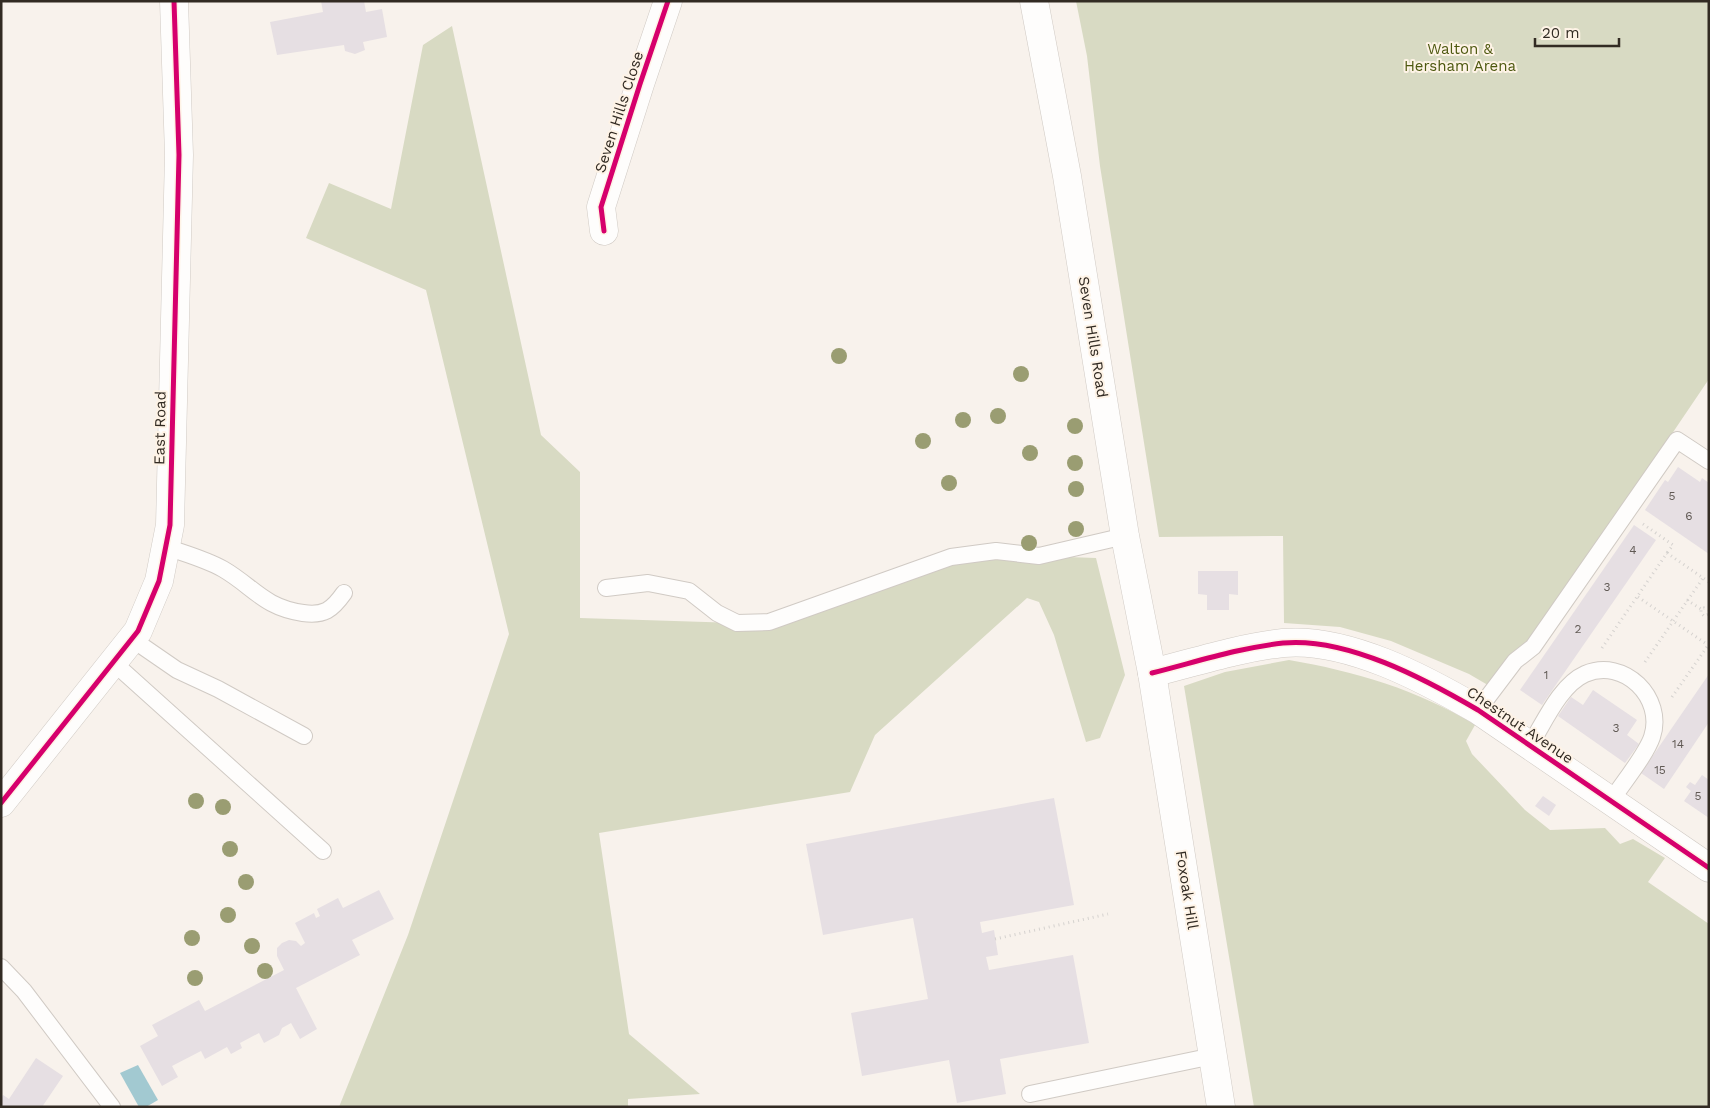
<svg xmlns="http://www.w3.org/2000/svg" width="1710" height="1108" font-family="'Work Sans',sans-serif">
  <rect width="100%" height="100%" fill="#f8f2ec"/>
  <g fill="#d8dac3">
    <path d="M1076,1H1709V379L1498,691L1469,674L1391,641L1340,627L1284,623L1283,536L1159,537L1100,166L1087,56Z"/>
    <path d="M452,26L541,435L580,472V618L737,623L951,557L1039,556L1096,558L1125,675L1100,738L1086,742L1054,635L1039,602L1027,598L875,735L850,792L599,833L629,1034L700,1094L628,1099V1107H339L408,935L509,634L426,290L306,238L329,183L391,209L423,45Z"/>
    <path d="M1289,660C1354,671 1419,690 1475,725L1466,741L1472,754L1525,810L1550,830L1605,828L1620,844L1633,839L1665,858L1648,882L1709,924V1107H1254L1184,686L1225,672Z"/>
  </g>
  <path fill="#a2c9d1" d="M138,1065L158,1100L146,1107H139L120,1073Z"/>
  <g fill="#e6dfe3">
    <path d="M321,1H364L366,12L382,9L387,37L363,42L365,50L355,54L345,51L344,45L277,55L270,22L323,12Z"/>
    <path d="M1678,467L1700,482L1702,478L1709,483V554L1645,510L1665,480L1668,482Z"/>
    <path d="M1634,525L1656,540L1542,705L1520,690Z"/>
    <path d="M1198,571H1238V595L1229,594V610H1207V595L1198,594Z"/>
    <path d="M1709,674V722L1664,789L1641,773Z"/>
    <path d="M1593,690L1637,720L1627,735L1639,744L1625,763L1558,716L1571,697L1583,705Z"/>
    <path d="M1702,775L1709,780V818L1684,801L1691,791L1686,787L1690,782L1695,785Z"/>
    <path d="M1543,796L1556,805L1549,816L1535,806Z"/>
    <path d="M1054,798L1074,905L980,922L982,933L994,930L998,955L986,957L989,970L1073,955L1089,1043L1000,1059L1006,1094L957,1103L949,1060L862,1076L851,1013L928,999L913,918L823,935L806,844Z"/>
    <path d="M379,890L394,919L352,940L360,955L296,988L317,1029L300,1039L291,1023L282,1028L279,1035L264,1043L259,1033L240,1043L242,1048L231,1054L227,1047L205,1059L201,1051L172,1066L178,1077L162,1086L140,1046L158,1036L152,1025L199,1000L205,1011L284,970L277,956V948L282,943L289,940L296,941L301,946L305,943L295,923L314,913L316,918L320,916L317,909L338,898L343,908Z"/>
    <path d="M36,1058L63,1076L42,1107H1V1099L3,1095L9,1099Z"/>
  </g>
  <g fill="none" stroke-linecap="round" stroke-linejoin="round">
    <defs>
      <g id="service">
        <path d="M166,547C186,554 205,559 223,569C254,587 263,607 303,613C324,616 332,610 344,593"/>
        <path d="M606,588L648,583L689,591L717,613L737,623L769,622L951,557L996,551L1039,556L1125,536"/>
        <path d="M132,639L177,670L218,689L304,736"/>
        <path d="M114,663L323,851"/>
        <path d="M1478,710L1515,661L1533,647L1677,440L1709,461"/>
        <path d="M1530,745C1544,723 1560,685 1585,674C1624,657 1665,698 1652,737C1646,755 1622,784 1611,801"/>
        <path d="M1,967L24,991L112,1107"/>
        <path d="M1030,1094L1213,1056"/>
      </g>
      <g id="minor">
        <path d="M604,231L601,207L640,84L668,1"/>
        <path d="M1152,673C1196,662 1238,648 1283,643C1347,637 1425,679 1478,710L1709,868"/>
        <path d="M1,803L138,631L159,581L170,525L179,155L174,1"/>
      </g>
      <path id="secondary" d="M1034,1L1067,176L1125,536L1152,673L1221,1107"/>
    </defs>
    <use href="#service" stroke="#d0cac4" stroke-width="18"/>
    <use href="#minor" stroke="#d0cac4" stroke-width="29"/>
    <use href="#secondary" stroke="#d0cac4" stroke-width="29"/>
    <g stroke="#d5d2cf" stroke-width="3" stroke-dasharray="1 4" stroke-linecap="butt">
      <path d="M1643,524L1673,545L1667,553"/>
      <path d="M1638,597L1708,645"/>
      <path d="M1687,600L1701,609"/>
      <path d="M1709,610L1704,608L1701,609V613L1704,616L1709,614"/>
      <path d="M1602,648L1667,553L1709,582"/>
      <path d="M1645,662L1703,578"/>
      <path d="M1672,697L1709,644"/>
      <path d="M995,939L1108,914"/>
    </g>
    <use href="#service" stroke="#fefdfc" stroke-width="16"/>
    <use href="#minor" stroke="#fefdfc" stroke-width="28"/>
    <use href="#secondary" stroke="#fefdfc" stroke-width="28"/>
    <defs>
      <g id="cycleway">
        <path d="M604,231L601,207L640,84L668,1"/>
        <path d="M1152,673C1196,662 1238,648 1283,643C1347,637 1425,679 1478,710L1709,868"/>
        <path d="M1,803L138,631L159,581L170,525L179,155L174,1"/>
      </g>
    </defs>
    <use href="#cycleway" stroke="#fef3e6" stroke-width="8"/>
    <use href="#cycleway" stroke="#d6006c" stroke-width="5"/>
  </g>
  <g fill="#9a9d72">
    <circle cx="839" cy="356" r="8"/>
    <circle cx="1021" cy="374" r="8"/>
    <circle cx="998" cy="416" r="8"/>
    <circle cx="963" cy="420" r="8"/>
    <circle cx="1075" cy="426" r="8"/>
    <circle cx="923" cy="441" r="8"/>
    <circle cx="1030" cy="453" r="8"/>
    <circle cx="1075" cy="463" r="8"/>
    <circle cx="949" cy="483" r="8"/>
    <circle cx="1076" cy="489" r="8"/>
    <circle cx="1076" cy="529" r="8"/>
    <circle cx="1029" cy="543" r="8"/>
    <circle cx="196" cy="801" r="8"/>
    <circle cx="223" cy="807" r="8"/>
    <circle cx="230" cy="849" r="8"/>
    <circle cx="246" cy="882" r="8"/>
    <circle cx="228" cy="915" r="8"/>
    <circle cx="192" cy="938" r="8"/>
    <circle cx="252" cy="946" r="8"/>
    <circle cx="265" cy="971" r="8"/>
    <circle cx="195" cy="978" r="8"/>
  </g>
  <g text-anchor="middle" stroke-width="4" stroke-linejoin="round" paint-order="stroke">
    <g font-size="12" fill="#615a55">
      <text x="1672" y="500">5</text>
      <text x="1689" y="520">6</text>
      <text x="1633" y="554">4</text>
      <text x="1607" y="591">3</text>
      <text x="1578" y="633">2</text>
      <text x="1546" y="679">1</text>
      <text x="1616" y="732">3</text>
      <text x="1678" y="748">14</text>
      <text x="1660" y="774">15</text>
      <text x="1698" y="800">5</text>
    </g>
    <g font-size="15" fill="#4d580f" stroke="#fef3e6">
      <text x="1460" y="54">Walton &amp;<tspan x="1460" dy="17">Hersham Arena</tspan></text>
    </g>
    <g font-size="15" fill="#322b23" stroke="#fef3e6">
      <text transform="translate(619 112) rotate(-72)" y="5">Seven Hills Close</text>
      <text transform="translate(1093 337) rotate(81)" y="5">Seven Hills Road</text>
      <text transform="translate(160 428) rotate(-89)" y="5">East Road</text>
      <text transform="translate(1520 725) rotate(34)" y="5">Chestnut Avenue</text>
      <text transform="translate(1187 890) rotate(81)" y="5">Foxoak Hill</text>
    </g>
  </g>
  <rect width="1710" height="1108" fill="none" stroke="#322b23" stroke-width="5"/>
  <path d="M1535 38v8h84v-8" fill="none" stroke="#322b23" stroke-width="2.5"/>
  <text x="1542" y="38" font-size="15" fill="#322b23" stroke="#fef3e6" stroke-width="4" paint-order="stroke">20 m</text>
</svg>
